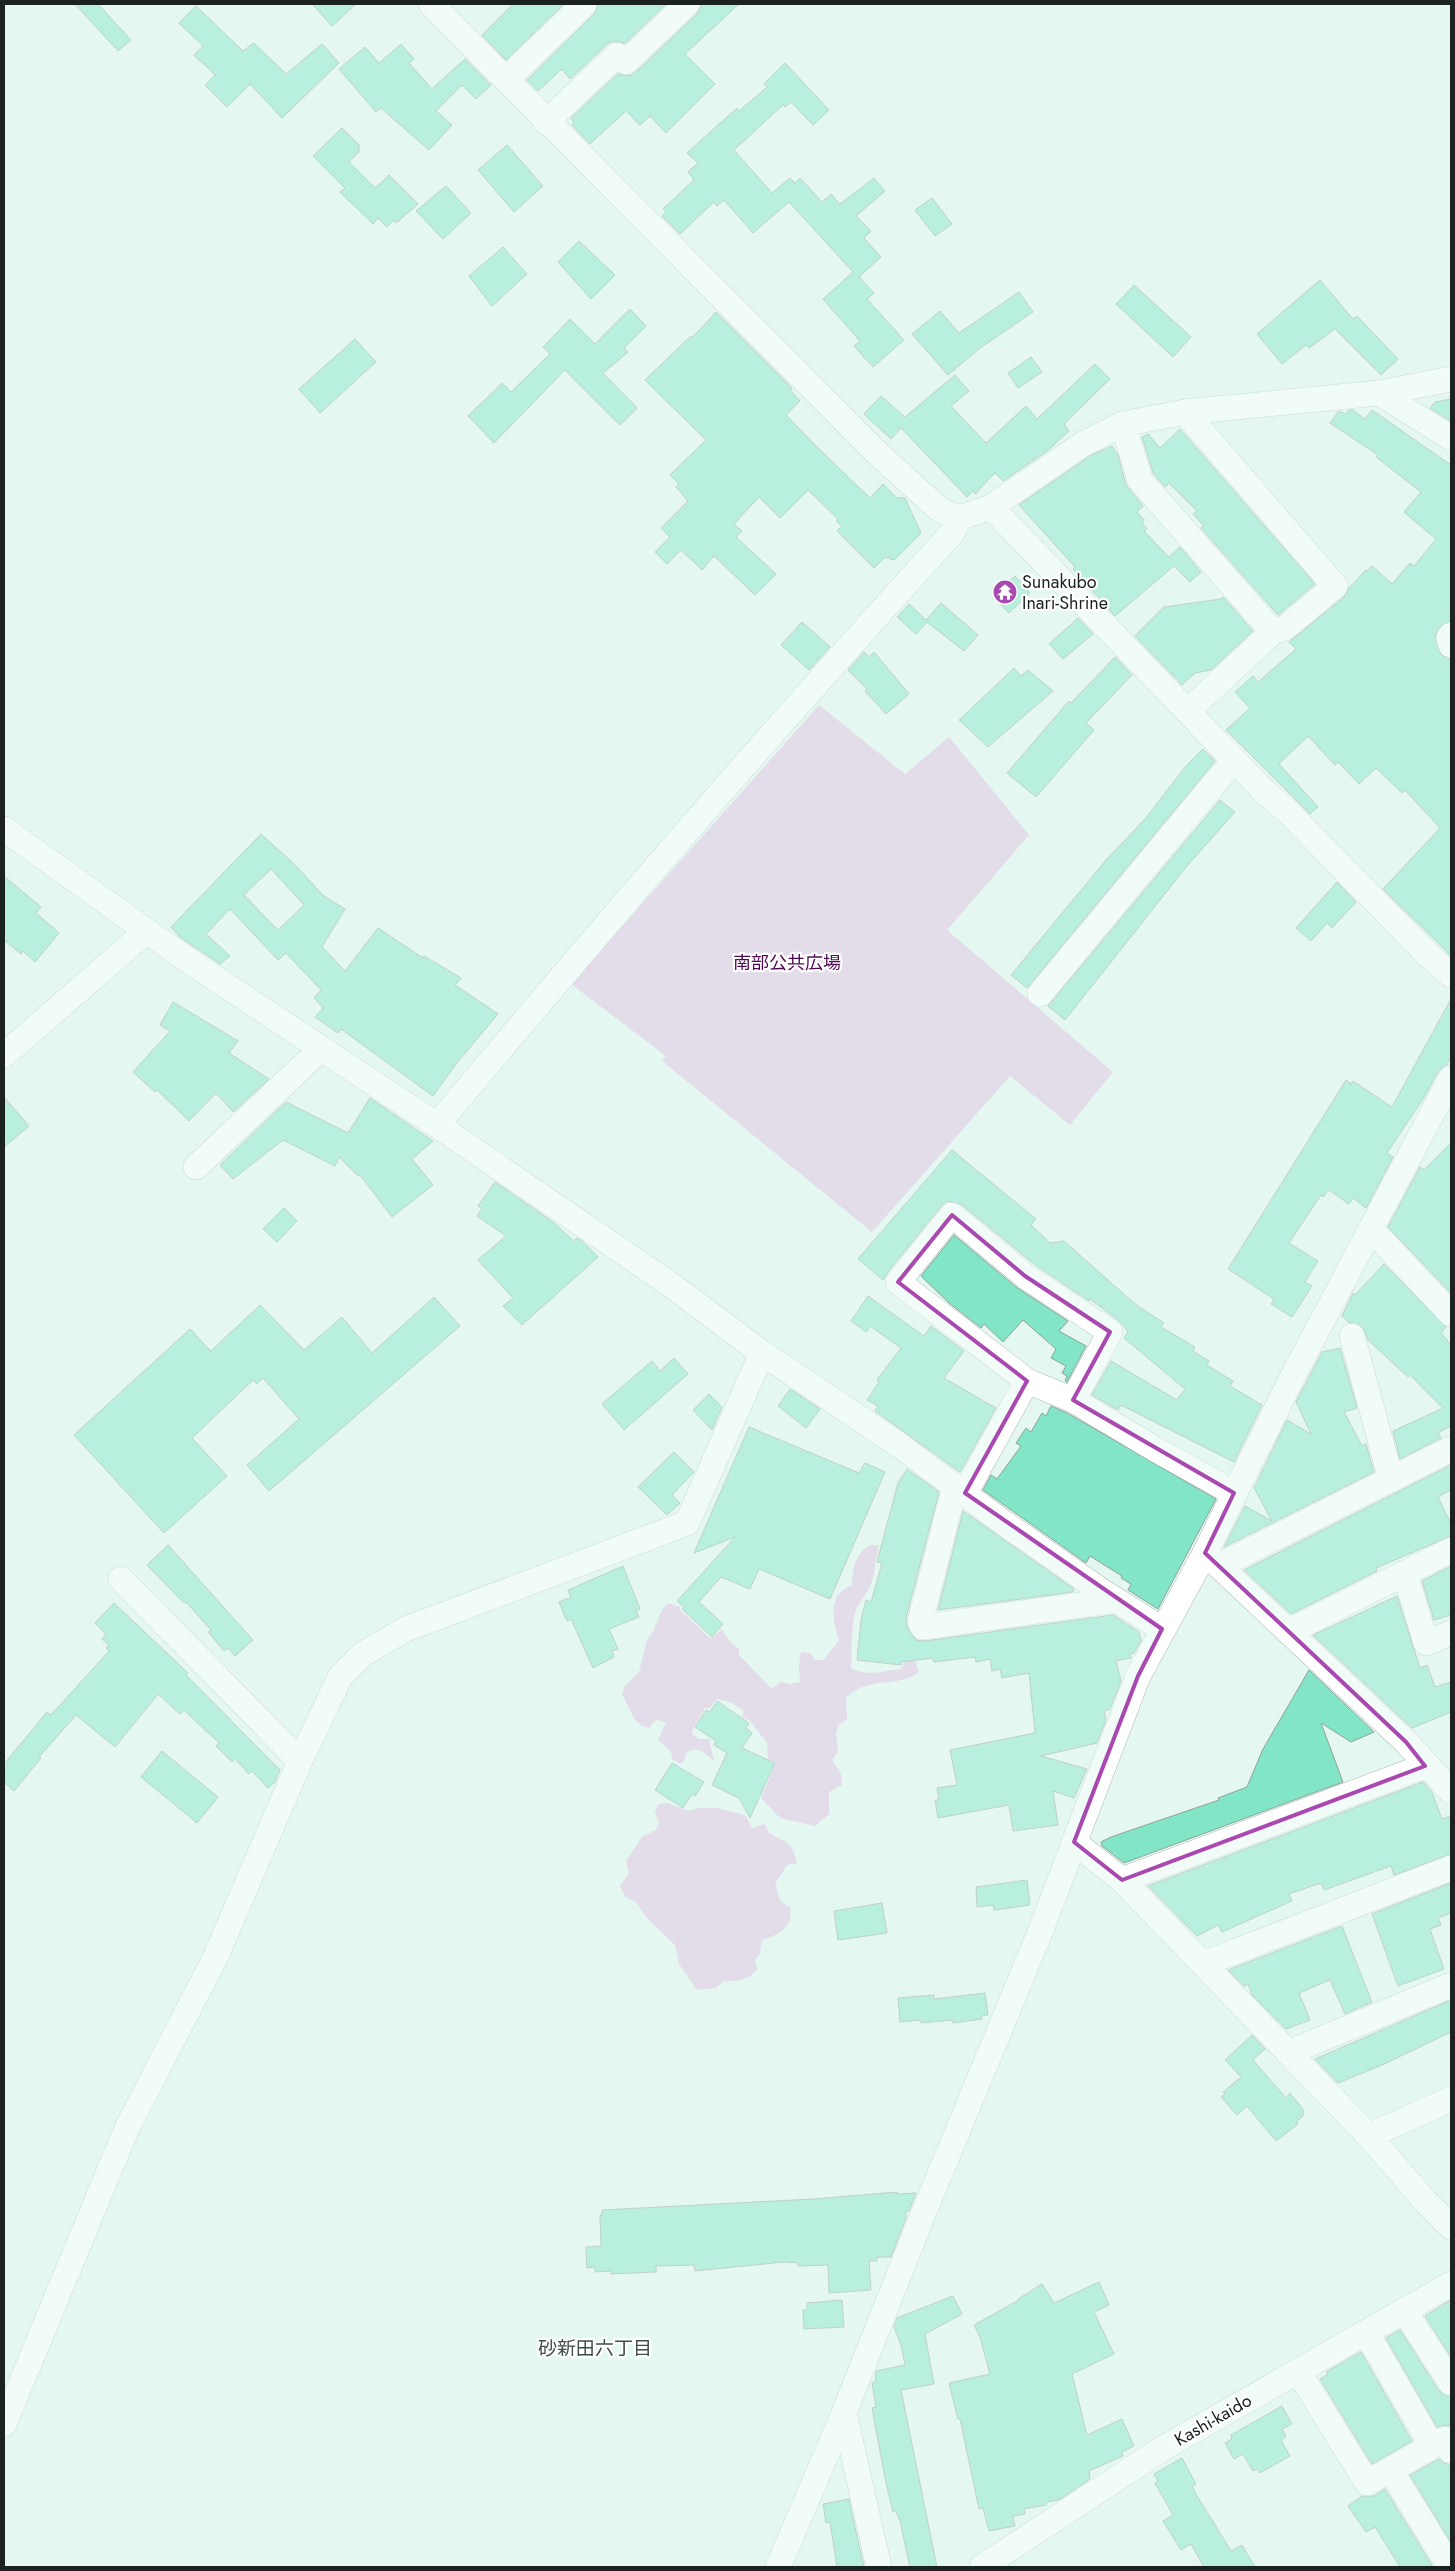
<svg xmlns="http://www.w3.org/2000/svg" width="1455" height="2571" font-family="Jost,'Noto Sans JP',sans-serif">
  <rect width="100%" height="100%" fill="#e5f7f1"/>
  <g fill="#e0bae1">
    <path d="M819,705L905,774L949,737L1029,835L947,930L1113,1072L1070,1125L1010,1076L872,1232L662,1061L666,1056L571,984Z"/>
    <path d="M870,1545H879C875,1559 876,1573 870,1586C866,1596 858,1602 855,1613C851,1630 852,1650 851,1668C865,1677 885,1671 901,1669L905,1661L910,1659L915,1661L919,1672C896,1689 868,1675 846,1698L847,1720L839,1724L836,1734L838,1752L832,1760L841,1774L842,1785L829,1792V1814L815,1826L780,1818L761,1798L776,1763L768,1758L767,1743L750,1721L743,1717V1710L730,1702L717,1699L710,1708H705L693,1728L692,1734L699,1739H709L714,1761L702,1751L695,1749L686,1753L685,1759L681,1764L672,1759L671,1752L658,1740L666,1723L657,1719L649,1728C631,1724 631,1707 622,1695L625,1686L639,1672L647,1640L654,1629L662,1610L668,1603L680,1607V1610L711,1639L722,1629L731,1643L739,1649V1655L772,1689L781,1682L790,1684L800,1682L799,1665L801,1652L810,1653L815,1660H823L839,1641C833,1620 826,1595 852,1585C853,1566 854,1556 870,1545Z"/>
    <path d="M668,1803L688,1811L699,1808H717L745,1815L752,1828L765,1824L769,1833C785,1842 792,1841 797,1863L787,1865L775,1884L781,1902L790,1907C794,1927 778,1935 762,1940L760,1953L755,1960L757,1970C748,1980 737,1981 724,1981L716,1988L697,1990L679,1964L675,1945L646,1917L636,1902L625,1897L620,1886L629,1873L626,1861L643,1836L656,1830L659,1823L655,1812L658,1804Z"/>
  </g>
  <g fill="#82e5c7" stroke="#90a09a" fill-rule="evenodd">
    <path d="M75,4H98L131,40L118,51Z"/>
    <path d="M312,4H356L332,26Z"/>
    <path d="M513,4H564L506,60L482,35Z"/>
    <path d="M598,4H666L625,43L613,41L607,44L570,79L562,69L538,91L527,80L594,14Z"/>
    <path d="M702,4H739L685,54L715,84L666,133L650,116L640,125L626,111L590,144L572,125L574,122L571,118L618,74L630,76L636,72L697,14Z"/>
    <path d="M196,6L243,51L254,43L286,74L322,44L339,63L282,118L250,84L227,107L205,85L215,75L194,55L203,46L179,23Z"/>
    <path d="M401,44L414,59L409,63L432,89L465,59L491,85L476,99L462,85L436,111L452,125L429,150L381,108L376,112L339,69L365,47L379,63Z"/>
    <path d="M785,63L829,110L813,125L791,102L785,107L783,105L734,150L772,193L790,178L795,183L800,178L822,202L831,194L840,204L874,178L885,191L856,216L871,231L864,238L881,257L859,277L874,293L867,299L904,340L873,367L854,346L860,341L823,299L853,272L789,202L753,233L724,200L717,206L714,202L680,234L662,216L666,212L663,209L694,180L688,172L698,163L687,153L737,108L739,111L767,87L764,84Z"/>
    <path d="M342,128L359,145V152L349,162L375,188L389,175L418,204L396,223L394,220L387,227L378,218L373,224L340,192L345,188L313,156Z"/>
    <path d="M507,145L543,186L514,212L478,170Z"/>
    <path d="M446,186L471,213L443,239L416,211Z"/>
    <path d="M932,198L952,224L935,236L915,210Z"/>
    <path d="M579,241L615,275L591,299L558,262Z"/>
    <path d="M503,247L527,274L492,306L469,276Z"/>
    <path d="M1320,280L1353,319L1357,316L1398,359L1381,375L1335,329L1309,348L1306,345L1282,364L1257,334Z"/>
    <path d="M1134,285L1191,337L1173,357L1116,304Z"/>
    <path d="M1019,292L1033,312L980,348L948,375L912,334L940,311L959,333Z"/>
    <path d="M630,309L646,326L624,348L628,352L603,373L637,408L620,425L565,370L494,443L468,416L502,383L511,392L550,354L543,347L570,319L595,344Z"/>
    <path d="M716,312L792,388L790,390L800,401L786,415L816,446L870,498L883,484L897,498H905L921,533L894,560L885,557L874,568L837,531L842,526L836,521L838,519L808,490L780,518L759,497L734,524L742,531L736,537L776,574L755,595L714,556L702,570L681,550L667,564L655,552L670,537L661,528L688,501L676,487L679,484L670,475L706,440L645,380L691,336L692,338Z"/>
    <path d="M355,339L376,362L320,413L299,389Z"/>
    <path d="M1031,357L1042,372L1018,388L1008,373Z"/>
    <path d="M1095,364L1110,379L1064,424L1069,431L1047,451L1003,481L995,473L975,494L973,491L967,497L901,428L891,439L864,414L881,396L905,417L955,375L969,391L951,406L986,443L1026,406L1037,419Z"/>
    <path d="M1451,399V421L1430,408L1435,402Z"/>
    <path d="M1349,410H1353L1365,419L1372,410L1451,465V621L1439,627L1435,636L1441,655L1451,659V956L1383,889L1440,828L1405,790L1402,793L1376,768L1359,784L1338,762L1335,765L1308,736L1279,764L1318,807L1310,814L1226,730L1250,708L1235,692L1253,676L1258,682L1296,649L1289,642L1344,597L1349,588L1366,570L1368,571L1372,566L1392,584L1410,563L1414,566L1436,539L1404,512L1421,492L1376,457L1378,455L1330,423L1339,411L1346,414Z"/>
    <path d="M1180,429L1315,584L1278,615L1201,528L1204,526L1193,514L1197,511L1169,483L1165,487L1153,473L1142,437L1148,434L1160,448Z"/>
    <path d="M1112,446L1118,455L1126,485L1143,506L1137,512L1144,520L1142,523L1147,529L1144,531L1169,557L1180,547L1201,572L1190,582L1174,566L1115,616L1073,569L1075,567L1019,505L1090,456Z"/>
    <path d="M1015,576L1030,593L1009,613L993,596Z"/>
    <path d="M1223,597L1253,631L1211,670L1195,673L1182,685L1135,636L1164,607L1221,599Z"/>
    <path d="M941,603L978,635L964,651L927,622L916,634L897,617L909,604L926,620Z"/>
    <path d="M1078,618L1093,634L1063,659L1049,644Z"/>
    <path d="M802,622L830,647L809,670L781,645Z"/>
    <path d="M864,652L869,657L874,652L909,694L886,714L865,691L867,689L848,670Z"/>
    <path d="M1115,657L1132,675L1086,723L1094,730L1036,797L1007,773L1069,701L1071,703Z"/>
    <path d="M1014,668L1021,676L1028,670L1053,691L988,747L959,720Z"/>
    <path d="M1203,749L1215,761L1027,988L1011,975L1106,860L1145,819L1186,766Z"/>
    <path d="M1220,800L1235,812L1187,866L1065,1020L1048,1006Z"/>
    <path d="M261,834L294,864L324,896L345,909L322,947L345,971L378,928L423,958L424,956L461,978L455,985L498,1014L456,1064L433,1096L341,1029L338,1033L315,1017L323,1008L314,998L321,990L286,953L278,960L230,909L206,934L230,956L220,964L181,938L171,927ZM271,869L304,905L278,930L244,895Z"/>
    <path d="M4,876L41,907L36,913L59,933L35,962L23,951L21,954L4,940Z"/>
    <path d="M1337,882L1356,902L1332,928L1327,923L1311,941L1296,928Z"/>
    <path d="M1451,999V1056L1447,1065L1438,1071L1425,1096L1387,1153L1393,1157L1366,1208L1353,1198L1349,1204L1329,1190L1323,1197L1321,1195L1289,1243L1318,1261L1305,1282L1312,1286L1292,1317L1271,1304L1274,1299L1228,1269L1346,1080L1351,1084L1353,1081L1392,1107Z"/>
    <path d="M173,1002L238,1041L229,1053L269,1079L233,1112L216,1093L189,1121L157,1090L155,1092L133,1072L170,1031L160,1025Z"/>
    <path d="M4,1097L29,1126L4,1147Z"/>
    <path d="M370,1098L433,1141L412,1159L433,1185L392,1217L360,1175L358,1176L339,1157L335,1166L283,1140L233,1179L220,1165L286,1102L348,1133Z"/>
    <path d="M1451,1143V1293L1388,1227L1420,1167L1424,1170Z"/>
    <path d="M952,1150L1036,1219L1031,1225L1050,1243L1064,1241L1135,1304L1164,1323L1161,1327L1195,1347L1193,1351L1209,1361L1207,1365L1233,1381L1230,1386L1262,1405L1234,1462L1121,1405L1118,1410L1092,1395L1111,1361L1177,1400L1185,1389L1124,1338L1128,1331L1118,1320L1090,1299L1089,1301L1034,1264L961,1204L947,1201L941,1206L887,1273L883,1280L858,1259Z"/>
    <path d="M495,1182L553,1222L574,1241L577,1238L583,1242L598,1257L522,1325L503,1306L513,1298L478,1260L506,1236L477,1216L482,1209L478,1206Z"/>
    <path d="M284,1208L297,1221L277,1242L263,1229Z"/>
    <path d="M954,1235L1016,1287L1068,1321L1059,1331L1086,1346L1067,1382L1065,1381L1067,1376L1062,1373L1066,1366L1051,1358L1056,1349L1023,1320L1003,1342L984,1324L981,1328L949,1303L921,1276Z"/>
    <path d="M1384,1264L1446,1327L1441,1333L1451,1345V1426L1438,1433L1441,1438L1400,1459L1393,1431L1443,1408L1410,1375L1408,1377L1368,1340L1362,1326L1348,1322L1342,1316L1353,1293L1355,1295Z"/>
    <path d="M868,1296L924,1336L931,1326L964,1351L944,1378L996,1408L960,1472L875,1411L878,1406L867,1400L879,1382L877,1380L901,1348L870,1326L866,1332L851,1321Z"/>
    <path d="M434,1297L460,1326L269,1491L247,1465L299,1419L263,1378L257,1384L253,1380L192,1438L227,1476L164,1533L74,1435L190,1329L211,1351L260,1305L304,1350L342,1317L372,1353Z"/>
    <path d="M1340,1348L1357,1408L1344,1412L1362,1446L1366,1444L1374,1472L1224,1547L1245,1506L1272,1521L1254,1488L1287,1420L1311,1434L1296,1402L1322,1352Z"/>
    <path d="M674,1358L688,1374L624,1430L602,1404L652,1361L660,1371Z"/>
    <path d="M790,1389L820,1409L806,1428L778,1406Z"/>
    <path d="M709,1394L722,1407L712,1430L693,1410Z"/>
    <path d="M1051,1406L1067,1413L1216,1499L1158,1609L1128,1590L1131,1584L1121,1578L1122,1576L1090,1556L1086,1563L983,1490L991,1475L997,1479L1021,1446L1016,1443L1026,1428L1031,1432L1042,1413L1046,1416Z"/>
    <path d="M749,1427L859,1473L865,1463L885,1472L830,1599L759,1569L750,1589L721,1577L699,1602L723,1624L712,1637L682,1609L684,1607L677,1601L735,1537L694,1553Z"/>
    <path d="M674,1452L694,1472L672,1495L680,1503L667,1515L638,1487Z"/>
    <path d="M1451,1465V1490L1438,1497L1451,1524V1536L1376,1568L1377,1571L1291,1614L1244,1570Z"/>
    <path d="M907,1469L939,1492L906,1618L908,1629L916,1640L925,1641L1113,1615L1139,1632L1141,1641L1134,1653L1130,1654L1131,1658L1116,1661L1121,1681L1110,1709L1104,1711L1106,1720L1097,1743L1041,1756L1087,1769L1074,1798L1053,1791L1058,1825L1013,1831L1009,1805L938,1818L935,1800H939L937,1788L957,1785L950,1750L1035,1733L1029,1673L1002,1678L1000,1669L992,1671L990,1659L976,1662L975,1657L934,1662L933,1658L901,1662V1665L857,1660L861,1620L866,1600L871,1602L882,1563L877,1562L898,1483Z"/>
    <path d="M963,1511L1074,1589L1073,1592L938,1610Z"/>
    <path d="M168,1545L253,1640L235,1656L228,1648L224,1651L208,1632L211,1630L186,1602L184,1603L147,1565Z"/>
    <path d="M623,1566L640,1609L636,1610L639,1617L609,1629L618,1649L612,1651L614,1657L593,1668L571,1619L567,1621L559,1602L571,1597L568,1590Z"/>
    <path d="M1451,1566V1615L1434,1620L1422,1581Z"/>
    <path d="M1397,1596L1420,1668L1427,1665L1435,1687L1451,1682V1712L1412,1728L1313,1635Z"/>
    <path d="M114,1603L188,1673L186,1675L280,1770L275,1782L268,1788L252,1771L249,1774L235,1759L232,1762L216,1746L219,1743L184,1710L180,1714L158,1694L115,1747L76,1715L39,1757L41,1758L14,1791L4,1782V1764L47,1712L51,1715L109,1651L106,1648L109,1645L102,1639L106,1634L95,1623Z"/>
    <path d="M1309,1670L1374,1732L1351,1742L1321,1723L1343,1782L1124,1863L1102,1846L1101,1842L1111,1837L1219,1800L1218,1798L1247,1787L1263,1749Z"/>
    <path d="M717,1701L749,1723L746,1728L752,1733L742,1748L775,1763L750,1818L739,1798L712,1785L727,1753L714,1745L716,1741L695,1727L706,1710L710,1712Z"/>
    <path d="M162,1751L218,1797L197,1823L141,1777Z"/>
    <path d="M672,1763L704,1782L695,1796L692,1794L683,1808L655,1790Z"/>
    <path d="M1423,1782L1432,1792L1442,1819L1451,1816V1854L1394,1875L1391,1866L1324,1890L1321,1883L1289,1894L1292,1901L1222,1932L1218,1925L1197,1936L1148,1886Z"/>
    <path d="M1027,1880L1030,1905L994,1910L993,1905L977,1907L976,1887Z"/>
    <path d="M1451,1883V1913L1438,1918L1441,1925L1430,1929L1444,1969L1398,1986L1372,1914Z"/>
    <path d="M882,1903L887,1933L838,1940L834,1911Z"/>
    <path d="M1342,1926L1372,2002L1345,2014L1330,1980L1299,1993L1310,2020L1286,2029L1252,1995L1248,1984L1244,1986L1228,1970Z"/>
    <path d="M985,1993L988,2015L981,2016L982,2019L953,2023V2020L921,2023V2020L900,2022L898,1998L934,1995V1999Z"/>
    <path d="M1451,2000V2032L1382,2065L1338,2083L1315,2059Z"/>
    <path d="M1252,2035L1265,2049L1253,2060L1286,2098L1290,2093L1303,2109V2116L1296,2122L1298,2124L1276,2141L1247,2106L1237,2115L1221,2097L1225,2094L1223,2092L1241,2077L1225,2060Z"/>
    <path d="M897,2192V2194L916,2193L909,2211H906V2218L891,2257H877V2261H869L871,2290L829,2293L828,2265L798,2266V2263L784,2262L695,2271L694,2265L656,2266V2272L611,2274V2271L595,2272V2267L587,2268L586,2247L601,2246L600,2215H602V2210L813,2199Z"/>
    <path d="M1099,2282L1109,2305L1094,2312L1114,2354L1072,2374L1087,2435L1122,2419L1134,2446L1122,2452L1123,2456L1089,2471L1090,2479L1059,2500L1046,2502V2505L1024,2509L1025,2514L1013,2516L1015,2526L989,2531L983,2508L979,2509L960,2419H958L949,2383L990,2374L980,2337L974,2325L1019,2300L1018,2299L1042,2284L1054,2303Z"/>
    <path d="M953,2296L962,2314L925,2334L934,2384L901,2390L937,2567H910L900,2521L896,2511L893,2512L885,2478L872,2408L876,2407L872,2383L875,2382L876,2371L905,2365L901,2345L894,2327L897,2318Z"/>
    <path d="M842,2300L844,2327L804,2329L803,2310H807V2303Z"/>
    <path d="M1451,2300V2357L1425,2316Z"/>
    <path d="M1400,2330L1439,2391L1451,2397V2426L1445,2425L1437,2427L1386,2338Z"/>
    <path d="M1361,2352L1412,2441L1372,2464L1320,2379L1328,2374L1326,2372Z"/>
    <path d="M1282,2406L1292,2424L1282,2429L1286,2436L1281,2440L1290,2456L1260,2473L1257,2469L1253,2471L1243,2454L1234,2459L1225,2443L1232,2439L1231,2435Z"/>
    <path d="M1182,2458L1196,2484L1192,2486L1196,2494L1231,2551L1242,2545L1255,2567H1204L1191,2544L1181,2550L1163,2521L1173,2515L1155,2483L1158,2481L1154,2474Z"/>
    <path d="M1439,2459L1444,2463L1451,2465V2542L1410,2475Z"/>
    <path d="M1385,2489L1433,2567H1400L1375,2527L1366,2532L1348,2506L1362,2496H1374Z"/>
    <path d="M849,2499L855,2527L864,2567H837L830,2522L826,2523L823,2504Z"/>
  </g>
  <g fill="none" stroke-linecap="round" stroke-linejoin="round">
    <defs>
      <g id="minor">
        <path d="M431,4L875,451L940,510L959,518L991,507L1083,444L1123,424L1185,412L1379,393L1451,379"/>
        <path d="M507,79L584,4"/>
        <path d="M546,122L617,55L626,62L687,4"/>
        <path d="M1379,393L1451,438"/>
        <path d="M1185,412L1335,586L1285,628L1273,632L1264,640L1189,710"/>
        <path d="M1123,424L1140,480L1273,632"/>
        <path d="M991,507L1265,792L1288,812L1427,954L1451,975"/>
        <path d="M1451,635L1449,638L1451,645"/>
        <path d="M4,829L186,959L437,1125L674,1287L762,1353L899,1445L997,1518L1100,1590L1162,1629"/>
        <path d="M1040,994L1234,760"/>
        <path d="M4,1055L147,931"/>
        <path d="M437,1125C605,924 776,726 953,532L959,518"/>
        <path d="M196,1167L321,1049"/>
        <path d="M1371,1229L1451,1314"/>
        <path d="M1352,1336L1391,1480"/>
        <path d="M1073,1400L1110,1332L1025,1276L952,1215L898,1282L1027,1381L1073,1400L1155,1449L1234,1493"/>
        <path d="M955,1486L920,1622L923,1627L1116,1600"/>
        <path d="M965,1493L1027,1381"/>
        <path d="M1205,1553L1406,1742L1451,1791"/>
        <path d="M1219,1566L1451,1449"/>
        <path d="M1405,1573L1426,1643L1451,1633"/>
        <path d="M121,1579L300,1761"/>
        <path d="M1290,1631L1451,1550"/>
        <path d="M1074,1842L1122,1880L1369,2136L1426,2202L1451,2227"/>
        <path d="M1122,1880L1425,1766"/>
        <path d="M1203,1964L1451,1868"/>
        <path d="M1288,2053L1451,1985"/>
        <path d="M1369,2136L1451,2099"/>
        <path d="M1404,2310L1451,2383"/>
        <path d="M1366,2332L1432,2446"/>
        <path d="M1298,2371L1367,2483L1445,2439L1451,2451"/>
        <path d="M844,2413L879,2567"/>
        <path d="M4,2424L127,2128L215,1958L300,1761L340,1677L363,1654L406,1629L687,1523L762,1353"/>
        <path d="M1391,2471L1450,2567"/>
        <path d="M778,2567L844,2413L922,2217L1039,1935L1138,1676L1205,1553L1295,1372L1451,1078"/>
        <path d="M982,2567L1165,2447L1451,2284"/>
      </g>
    </defs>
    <use href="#minor" stroke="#a9bab4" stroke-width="26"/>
    <use href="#minor" stroke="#fff" stroke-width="25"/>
  </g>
  <path d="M0 0H1455V2571H0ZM952,1215L1025,1276L1110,1332L1073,1400L1234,1493L1205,1553L1406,1742L1425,1766L1122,1880L1074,1842L1138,1676L1162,1629L965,1493L1027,1381L898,1282Z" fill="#e5f7f1" fill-opacity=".55" fill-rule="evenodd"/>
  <path fill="none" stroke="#a948b0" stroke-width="4" stroke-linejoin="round" d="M952,1215L1025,1276L1110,1332L1073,1400L1234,1493L1205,1553L1406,1742L1425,1766L1122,1880L1074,1842L1138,1676L1162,1629L965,1493L1027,1381L898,1282Z"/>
  <defs>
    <symbol id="temple-disc" viewBox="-11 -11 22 22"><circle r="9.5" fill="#a948b0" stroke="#fff"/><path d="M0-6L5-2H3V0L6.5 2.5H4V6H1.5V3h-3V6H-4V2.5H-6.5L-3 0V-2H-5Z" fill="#fff"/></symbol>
  </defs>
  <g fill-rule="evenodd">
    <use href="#temple-disc" x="991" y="578" width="28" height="28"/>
  </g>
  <g text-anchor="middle" stroke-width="4.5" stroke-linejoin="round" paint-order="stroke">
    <g font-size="18" fill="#1c2220" stroke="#fff" text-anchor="start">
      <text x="1022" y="588">Sunakubo<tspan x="1022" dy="21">Inari-Shrine</tspan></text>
    </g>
    <g font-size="18" fill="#500a55" stroke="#fff">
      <text x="787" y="969">南部公共広場</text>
    </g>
    <g font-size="18" fill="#1c2220" stroke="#fff">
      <text transform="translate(1213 2420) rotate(-30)" y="6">Kashi-kaido</text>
    </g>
    <g font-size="19" fill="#3f4e49" stroke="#fff">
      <text x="595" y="2355">砂新田六丁目</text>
    </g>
  </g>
  <rect width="1455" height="2571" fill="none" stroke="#1c2220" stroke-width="10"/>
</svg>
